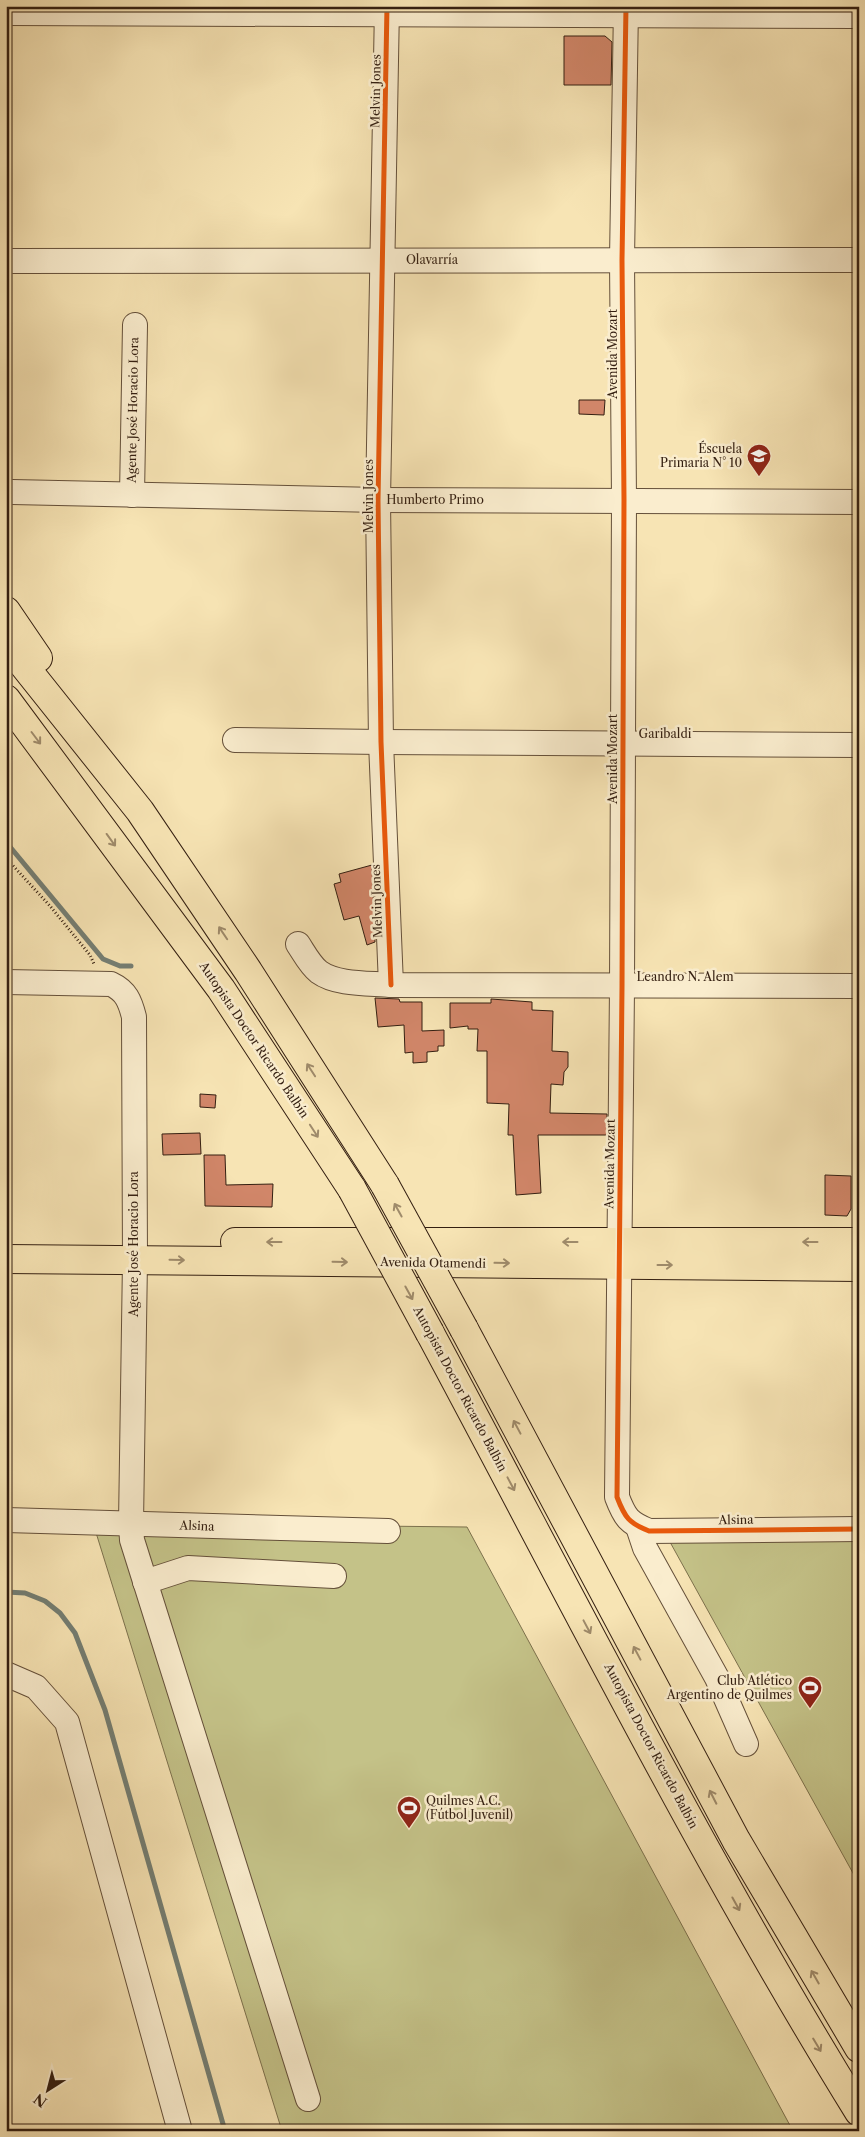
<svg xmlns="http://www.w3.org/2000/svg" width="865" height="2137" font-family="'Libre Caslon Text',serif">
  <rect width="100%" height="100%" fill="#f7e4b4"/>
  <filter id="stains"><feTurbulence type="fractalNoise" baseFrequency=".004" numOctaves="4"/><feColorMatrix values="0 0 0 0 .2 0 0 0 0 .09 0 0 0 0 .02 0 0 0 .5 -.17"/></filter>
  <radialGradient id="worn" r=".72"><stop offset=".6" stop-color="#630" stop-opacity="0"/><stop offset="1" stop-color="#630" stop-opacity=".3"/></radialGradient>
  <g fill="#c4c288" stroke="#7c704c">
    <path d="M93,1523L467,1527L793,2131H282Z"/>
    <path d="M665,1533L859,1535V1884Z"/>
  </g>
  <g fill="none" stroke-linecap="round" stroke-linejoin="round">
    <g stroke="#747e73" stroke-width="5">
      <path d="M6,842L103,959L120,966H131"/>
      <path d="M6,1592L25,1593L45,1601L60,1613L75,1633L105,1710L225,2131"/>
    </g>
  </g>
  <g fill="#d18669" stroke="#341f11">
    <path d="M564,36H605L612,42L611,85H564Z"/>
    <path d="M579,400H605L604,415L579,414Z"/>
    <path d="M372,865L375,942L367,945L359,916L344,920L334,884L341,882L339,874Z"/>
    <path d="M375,998L399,999L400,1002H422V1031L444,1030V1046H438V1051L427,1052V1062L413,1063V1052L405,1053L404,1025L378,1027Z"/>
    <path d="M491,999L532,1002V1010L553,1011L552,1051L568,1052V1067L564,1072L563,1085L551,1084L550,1113L607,1114V1135H538L541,1193L516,1195L513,1135H508L509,1104L487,1103V1051H477L478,1029H468V1026L450,1028V1003H491Z"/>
    <path d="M200,1094L216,1095L215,1108L200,1107Z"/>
    <path d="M200,1133L201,1154L163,1155L162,1134Z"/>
    <path d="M204,1155H225L226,1185L273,1184L272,1207L205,1206Z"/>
    <path d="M825,1175L851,1176V1209L847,1216L825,1215Z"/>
  </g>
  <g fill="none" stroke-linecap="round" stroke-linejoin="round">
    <defs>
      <g id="minor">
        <path d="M387,6L378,500L381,742L391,985"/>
        <path d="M626,6L622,260L624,500L622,987L617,1497C625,1518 629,1523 649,1531L859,1529"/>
        <path d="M6,13L859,16"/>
        <path d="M6,261L859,260"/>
        <path d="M12,492L378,500L859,502"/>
        <path d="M132,495L135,325"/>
        <path d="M235,740L381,742L859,745"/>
        <path d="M298,944C304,953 310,965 319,972C337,985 369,983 391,985L859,986"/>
        <path d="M6,982L111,984C126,991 130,1001 134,1017L135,1260L131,1524L132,1540L308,2099"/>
        <path d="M6,1520L388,1531"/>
        <path d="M638,1527L645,1548L717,1678L746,1744"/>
        <path d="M145,1582L188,1568L334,1576"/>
        <path d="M6,1674L36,1687L67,1722L180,2131"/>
      </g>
      <g id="major">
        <path d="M235,1242H859"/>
        <path d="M6,1259L859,1267"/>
      </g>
      <g id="highway">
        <path d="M6,611L38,658"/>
        <path d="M6,643L140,811L248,971L385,1185"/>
        <path d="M6,699L221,989L352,1189"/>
        <path d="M464,1329L736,1840L859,2048"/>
        <path d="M430,1333C570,1594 703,1860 859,2112"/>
      </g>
    </defs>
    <use href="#minor" stroke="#65503a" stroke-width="26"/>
    <use href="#major" stroke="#341f11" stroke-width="30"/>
    <use href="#highway" stroke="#341f11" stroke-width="30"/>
    <path stroke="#341f11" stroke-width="3" stroke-dasharray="1 2.5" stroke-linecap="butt" d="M6,858L50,906L90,955L94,964"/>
    <use href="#minor" stroke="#faedce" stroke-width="24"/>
    <use href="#major" stroke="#f7e4b4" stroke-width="28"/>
    <use href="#highway" stroke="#f7e4b4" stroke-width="28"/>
    <defs>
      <g id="highway-bridge">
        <path d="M385,1185L464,1329"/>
        <path d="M352,1189L430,1333"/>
      </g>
    </defs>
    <use href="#highway-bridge" stroke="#341f11" stroke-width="30" stroke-linecap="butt"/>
    <use href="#highway-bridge" stroke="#f7e4b4" stroke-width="28"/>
    <defs>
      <g id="cycleway">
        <path d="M387,6L378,500L381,742L391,985"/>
        <path d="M626,6L622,260L624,500L622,987L617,1497C625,1518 629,1523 649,1531L859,1529"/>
      </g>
    </defs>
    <use href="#cycleway" stroke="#faedce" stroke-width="8"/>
    <use href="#cycleway" stroke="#e8590c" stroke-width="5"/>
  </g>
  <defs><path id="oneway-shaft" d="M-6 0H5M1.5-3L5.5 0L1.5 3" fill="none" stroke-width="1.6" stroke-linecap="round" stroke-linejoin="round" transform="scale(1.25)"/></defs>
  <g stroke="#9f8b6b">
    <use href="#oneway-shaft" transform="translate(36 738) rotate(53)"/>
    <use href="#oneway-shaft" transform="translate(111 840) rotate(54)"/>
    <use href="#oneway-shaft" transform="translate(223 933) rotate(-124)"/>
    <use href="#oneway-shaft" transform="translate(311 1070) rotate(-123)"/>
    <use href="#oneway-shaft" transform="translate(314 1131) rotate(57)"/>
    <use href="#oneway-shaft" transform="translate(398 1210) rotate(-119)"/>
    <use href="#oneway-shaft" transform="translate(274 1242) rotate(180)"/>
    <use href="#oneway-shaft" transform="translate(570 1242) rotate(-180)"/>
    <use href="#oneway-shaft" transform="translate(810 1242) rotate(-180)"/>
    <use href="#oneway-shaft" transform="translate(177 1260) rotate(1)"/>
    <use href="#oneway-shaft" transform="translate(340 1262) rotate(1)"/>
    <use href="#oneway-shaft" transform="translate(502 1263) rotate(1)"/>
    <use href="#oneway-shaft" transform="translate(665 1265)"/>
    <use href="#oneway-shaft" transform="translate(409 1293) rotate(61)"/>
    <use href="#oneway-shaft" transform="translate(517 1427) rotate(-118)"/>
    <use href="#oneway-shaft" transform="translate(511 1484) rotate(62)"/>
    <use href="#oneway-shaft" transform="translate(587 1627) rotate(62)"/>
    <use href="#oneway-shaft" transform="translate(637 1653) rotate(-118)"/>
    <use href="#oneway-shaft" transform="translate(713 1797) rotate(-117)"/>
    <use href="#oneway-shaft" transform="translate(736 1904) rotate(61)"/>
    <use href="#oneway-shaft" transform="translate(815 1977) rotate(-120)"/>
    <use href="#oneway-shaft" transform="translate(817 2045) rotate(59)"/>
  </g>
  <defs>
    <symbol id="school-pin" viewBox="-11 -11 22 30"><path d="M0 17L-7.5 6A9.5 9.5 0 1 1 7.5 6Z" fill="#8f2418" stroke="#faedce"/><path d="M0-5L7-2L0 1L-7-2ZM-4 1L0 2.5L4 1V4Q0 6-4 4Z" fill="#fff"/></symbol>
    <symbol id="stadium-pin" viewBox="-11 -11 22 30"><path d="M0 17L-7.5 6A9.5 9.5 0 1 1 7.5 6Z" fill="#8f2418" stroke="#faedce"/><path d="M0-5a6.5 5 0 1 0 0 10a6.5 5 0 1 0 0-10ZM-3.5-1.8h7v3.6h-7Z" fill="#fff"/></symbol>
  </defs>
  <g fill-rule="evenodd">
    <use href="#school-pin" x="745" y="442" width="28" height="38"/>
    <use href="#stadium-pin" x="796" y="1674" width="28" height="38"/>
    <use href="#stadium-pin" x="395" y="1794" width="28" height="38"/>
  </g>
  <g text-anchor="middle" stroke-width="5" stroke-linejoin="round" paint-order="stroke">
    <g font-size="12" fill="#341f11" stroke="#faedce">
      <text transform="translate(376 91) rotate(-89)" y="4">Melvin Jones</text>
      <text x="432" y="264">Olavarría</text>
      <text transform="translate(613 354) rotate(-90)" y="4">Avenida Mozart</text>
      <text transform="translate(133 410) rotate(-89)" y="4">Agente José Horacio Lora</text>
      <text transform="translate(369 496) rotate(-90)" y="4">Melvin Jones</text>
      <text x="435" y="504">Humberto Primo</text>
      <text x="665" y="738">Garibaldi</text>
      <text transform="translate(613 759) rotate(-90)" y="4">Avenida Mozart</text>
      <text transform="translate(377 901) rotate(-92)" y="4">Melvin Jones</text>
      <text x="685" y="981">Leandro N. Alem</text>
      <text transform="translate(254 1040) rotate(56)" y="4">Autopista Doctor Ricardo Balbín</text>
      <text transform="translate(610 1164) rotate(-89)" y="4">Avenida Mozart</text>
      <text transform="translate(134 1244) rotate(-90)" y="4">Agente José Horacio Lora</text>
      <text transform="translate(433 1263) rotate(1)" y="4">Avenida Otamendi</text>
      <text transform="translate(460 1389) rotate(62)" y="4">Autopista Doctor Ricardo Balbín</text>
      <text transform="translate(736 1520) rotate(-1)" y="4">Alsina</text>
      <text transform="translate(197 1526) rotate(2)" y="4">Alsina</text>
      <text transform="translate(651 1746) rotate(62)" y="4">Autopista Doctor Ricardo Balbín</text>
    </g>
    <g font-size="12" fill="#341f11" stroke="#faedce" text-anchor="end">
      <text x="742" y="453">Éscuela<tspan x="742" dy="14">Primaria N° 10</tspan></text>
      <text x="792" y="1685">Club Atlético<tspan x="792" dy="14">Argentino de Quilmes</tspan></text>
      <text x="426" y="1805" text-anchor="start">Quilmes A.C.<tspan x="426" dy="14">(Fútbol Juvenil)</tspan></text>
    </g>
  </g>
  <rect width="865" height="2137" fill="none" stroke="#f7e4b4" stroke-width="25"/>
  <rect x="8" y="8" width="850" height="2122" fill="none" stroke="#341f11" stroke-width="2.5"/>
  <rect x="12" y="12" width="840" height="2112" fill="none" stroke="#341f11"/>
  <g transform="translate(48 2090) rotate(216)" stroke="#faedce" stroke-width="4" paint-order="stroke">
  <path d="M0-4L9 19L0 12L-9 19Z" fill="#341f11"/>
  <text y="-8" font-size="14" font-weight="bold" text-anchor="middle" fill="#341f11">N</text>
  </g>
  <rect width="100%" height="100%" filter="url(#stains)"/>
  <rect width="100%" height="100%" fill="url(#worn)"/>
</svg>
